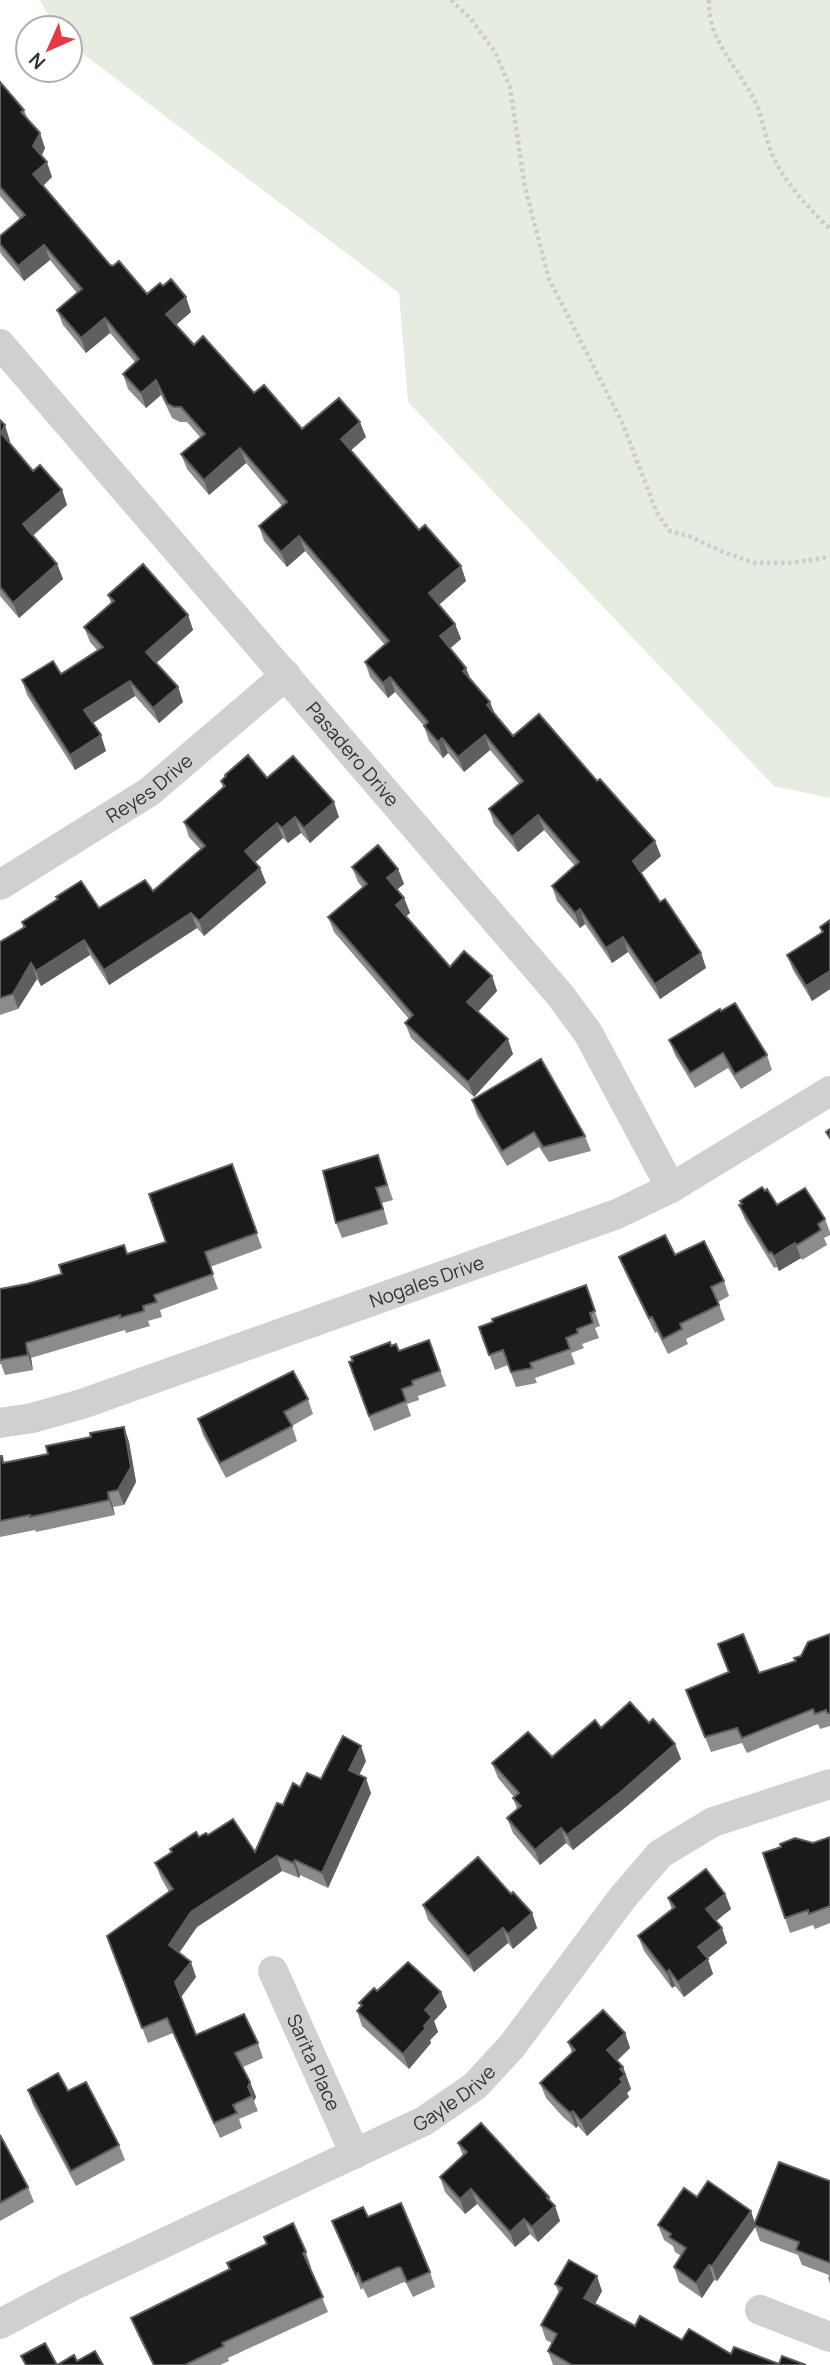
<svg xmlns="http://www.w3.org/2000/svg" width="830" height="2365" font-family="Manrope,sans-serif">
  <rect width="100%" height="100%" fill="#fff"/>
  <path fill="#e6ecdf" d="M40,0H830V798L774,786L408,402L399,293L70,44V28H55Z"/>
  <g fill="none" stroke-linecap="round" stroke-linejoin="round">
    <g stroke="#cdcdcd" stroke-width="4.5" stroke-dasharray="3.5 3.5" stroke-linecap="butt">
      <path d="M451,0L470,18L495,52L510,87L525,188L549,279L622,422L657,513L670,531L691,537L721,551L754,563H791L830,557"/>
      <path d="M709,0C707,43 742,70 757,106C764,123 766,142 774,158C787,186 808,207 830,229"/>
    </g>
    <g stroke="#d0d0d0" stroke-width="30">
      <path id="s1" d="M0,344L560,995L588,1033L671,1188"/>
      <path id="s2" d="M0,885L149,792L286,675"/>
      <path id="s3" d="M0,1423L32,1418L82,1404L617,1214L671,1188L830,1091"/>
      <path id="s4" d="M273,1971L355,2154"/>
      <path d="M760,2310L830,2337"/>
      <path id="s5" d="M0,2324L70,2287L424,2121L475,2086L512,2046L623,1897L660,1854L713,1822L830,1784"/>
    </g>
  </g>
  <g fill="#8c8c8c">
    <path d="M0,82L24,110L28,120L45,148L41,156L52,177L43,186L110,265L147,294L163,286L191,312L176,325L194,345L254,393L302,429L366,437L351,450L419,530L461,566L466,581L439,605L455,624L461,639L450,648L495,715L513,736L661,856L641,873L660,902L701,953L706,968L660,999L628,952L612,963L585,924L580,928L557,901L552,886L575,866L544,830L518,852L494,824L489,809L519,784L490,750L464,772L448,753L443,758L429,741L424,726L395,692L388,698L370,677L365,662L385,645L305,551L287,567L264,541L259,526L282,506L246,463L209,495L187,469L181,454L200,437L187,422H180L172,418L161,395L146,408L128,389L123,374L135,362L110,333L86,353L63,325L57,310L77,293L50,260L24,281L1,254L0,251V236L20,219L0,196Z"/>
    <path d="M0,420L10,441L9,443L33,471L62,490L67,505L33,536L57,564L63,579L19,618L0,596Z"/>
    <path d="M108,595L188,615L193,630L156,663L178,687L183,702L159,723L135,696L93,723L106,751L75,770L27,695L22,680L61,674L98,651L90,642L84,627L111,603Z"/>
    <path d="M225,775L267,778L339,817L310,843L301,833L288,843L283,838L255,862L260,868L266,883L204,936L197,928L109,985L90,955L41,986L37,979L18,1009L0,1015V942L23,927L22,922L99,908L153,891L201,850L189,837L184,822L223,788L221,781L225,777Z"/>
    <path d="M352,867L398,869L404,884L397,890L404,898L410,913L406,916L450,967L492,976L497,991L478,1012L513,1054L474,1097L411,1038L405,1023L409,1019L334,932L328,917L363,888L358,882Z"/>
    <path d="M830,920V989L812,1001L793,970L787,955L822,933L820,927Z"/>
    <path d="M721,1011L767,1055L772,1070L741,1089L728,1068L695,1088L675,1055L669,1040Z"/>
    <path d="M472,1100L585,1136L591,1151L549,1162L539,1147L507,1166L477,1115Z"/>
    <path d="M378,1155L393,1200L382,1203L388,1224L342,1238L336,1223Z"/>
    <path d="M232,1164L262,1248L210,1267L218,1289L160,1310L162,1317L148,1321L150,1326L126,1333L125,1330L31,1358L33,1370L5,1375L1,1364H0V1289L27,1284L166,1242Z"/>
    <path d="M765,1191L777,1205L825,1219L830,1232V1235L824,1238L827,1245L802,1260L801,1258L779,1271L777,1267L774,1268L745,1220L739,1205L741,1204L740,1201Z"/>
    <path d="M675,1255L724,1281L729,1296L718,1302L725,1320L686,1339L688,1344L668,1354L657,1332L655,1333L625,1272L619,1257Z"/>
    <path d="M586,1285L600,1326L595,1328L599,1338L582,1344L584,1348L571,1353L575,1364L535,1378L537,1383L516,1387L508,1365L495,1370L479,1327Z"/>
    <path d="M429,1340L446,1386L418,1396L419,1400L407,1404L411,1416L374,1431L349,1362L391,1346L399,1351Z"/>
    <path d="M308,1399L313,1414L292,1426L297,1441L226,1478L203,1435L198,1419Z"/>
    <path d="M124,1427L129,1442L136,1482L124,1505L113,1507L115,1515L36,1532L35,1530L0,1537V1456H2L4,1463L48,1454L91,1437Z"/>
    <path d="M830,1634V1726L820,1729L818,1724L747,1753L742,1743L711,1752L686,1690L729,1672L718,1644L759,1673L796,1661L801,1656Z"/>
    <path d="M649,1723L675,1744L681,1759L627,1806L573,1850L566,1843L540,1865L513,1833L507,1818L517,1809L513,1798L514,1797L498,1778L492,1763L552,1757L601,1728Z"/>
    <path d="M366,1761L359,1775L371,1793L328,1888L300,1875L299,1878L282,1871L197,1927L179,1953L196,1977L181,1997L196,2035L258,2043L263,2058L243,2067L250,2082L256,2097L254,2101L258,2111L239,2119L242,2128L220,2138L173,2033L148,2043L107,1936L169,1892L161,1878L155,1863L172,1853L170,1849L199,1837L208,1835L255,1852L283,1805L300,1787Z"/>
    <path d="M830,1837V1923L815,1929L813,1925L790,1933L785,1918L813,1843Z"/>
    <path d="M511,1894L532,1913L537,1928L513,1949L508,1943L474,1972L428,1920L423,1905Z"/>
    <path d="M725,1894L731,1909L716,1921L727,1943L707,1959L713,1974L684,1997L675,1986L672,1988L644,1951L638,1936L672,1910L668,1898Z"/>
    <path d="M377,1991L441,1992L447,2007L434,2021L438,2032L430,2040L431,2043L409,2069L362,2026L357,2011L361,2007L359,2003Z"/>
    <path d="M625,2033L630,2048L617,2061L623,2067L631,2089L627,2093L629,2097L587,2136L578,2126L576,2128L563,2117L546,2098L540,2083L572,2053L568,2042Z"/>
    <path d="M28,2090L68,2091L119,2145L125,2160L76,2186L33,2105Z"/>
    <path d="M0,2135L28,2187L34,2202L0,2221Z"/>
    <path d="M458,2143L549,2197L550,2201L555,2206L560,2221L538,2242L530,2234L515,2247L477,2204L465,2214L445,2192L440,2177L463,2156Z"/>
    <path d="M830,2181V2283L828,2278L829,2275L802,2265L798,2255L760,2241L755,2227L717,2281L714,2280L702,2298L679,2282L674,2267L681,2256L675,2252L673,2246L664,2240L658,2225L697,2197L755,2223Z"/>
    <path d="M368,2217L430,2272L435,2287L413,2297L406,2283L404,2282L368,2298L363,2288L361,2290L332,2221Z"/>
    <path d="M264,2237L306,2252L311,2267L310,2268L328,2312L228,2358L229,2361L220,2365H153L137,2333L131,2318L229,2270L227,2263L266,2245Z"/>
    <path d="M555,2284L602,2291L595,2304L635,2326L731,2354L779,2364L806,2365H553L548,2351L552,2343L546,2340L541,2325L559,2293Z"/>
  </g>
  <g fill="#5f5f5f">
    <path d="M40,133L45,148L39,162L33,146Z"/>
    <path d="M47,162L52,177L39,189L33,174Z"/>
    <path d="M44,245L50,260L24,281L18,266Z"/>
    <path d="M186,297L191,312L171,329L166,314Z"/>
    <path d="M105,318L110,333L86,353L81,338Z"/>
    <path d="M156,380L161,395L146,408L141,393Z"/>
    <path d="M360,422L366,437L347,454L341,439Z"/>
    <path d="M5,425L10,441L6,448L1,433Z"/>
    <path d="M240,448L246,463L209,495L204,480Z"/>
    <path d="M62,490L67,505L28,539L23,524Z"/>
    <path d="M299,536L305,551L287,567L281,552Z"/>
    <path d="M57,564L63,579L19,618L13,603Z"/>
    <path d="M461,566L466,581L435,608L429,593Z"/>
    <path d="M188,615L193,630L152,667L146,652Z"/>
    <path d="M455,624L461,639L446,652L440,636Z"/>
    <path d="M466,668L472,683L463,671Z"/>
    <path d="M390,677L395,692L388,698L383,683Z"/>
    <path d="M130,681L135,696L90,725L84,710Z"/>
    <path d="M178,687L183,702L159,723L153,708Z"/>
    <path d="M490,702L496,717L487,705Z"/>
    <path d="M101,735L106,751L75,770L70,755Z"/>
    <path d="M485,735L490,750L464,772L458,757Z"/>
    <path d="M442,738L448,753L443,758L438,742Z"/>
    <path d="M334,802L339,817L310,843L304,828Z"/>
    <path d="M538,815L544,830L518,852L512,837Z"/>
    <path d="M295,817L301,833L288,843L282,828Z"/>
    <path d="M277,823L283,838L251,866L245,851Z"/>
    <path d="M655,841L661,856L638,876L633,861Z"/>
    <path d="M260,868L266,883L204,936L199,921Z"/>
    <path d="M398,869L404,884L392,893L387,878Z"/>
    <path d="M404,898L410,913L402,920L396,905Z"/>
    <path d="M580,909L585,924L580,928L575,913Z"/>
    <path d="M191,913L197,928L109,985L104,970Z"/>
    <path d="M623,937L628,952L612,963L606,948Z"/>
    <path d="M84,940L90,955L41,986L36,971Z"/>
    <path d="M701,953L706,968L660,999L655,984Z"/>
    <path d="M31,963L37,979L18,1009L13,994Z"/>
    <path d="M830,971V989L812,1001L806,986Z"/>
    <path d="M492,976L497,991L473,1017L467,1002Z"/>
    <path d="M508,1039L513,1054L474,1097L468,1082Z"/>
    <path d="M795,1243L801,1258L779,1271L774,1256Z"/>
    <path d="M26,1343L31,1358L33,1370L28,1355Z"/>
    <path d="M124,1427L129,1442L136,1482L124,1505L118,1490Z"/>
    <path d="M108,1492L113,1507L115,1515L109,1500Z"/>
    <path d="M675,1744L681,1759L627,1806L573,1850L567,1835Z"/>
    <path d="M361,1746L366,1761L354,1785L349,1770Z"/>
    <path d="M366,1778L371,1793L328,1888L322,1873Z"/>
    <path d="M561,1828L566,1843L540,1865L535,1850Z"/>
    <path d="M277,1856L282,1871L197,1927L174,1960L169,1945L191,1912Z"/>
    <path d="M295,1860L300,1875L299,1878L293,1863Z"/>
    <path d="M725,1894L731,1909L712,1924L706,1909Z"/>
    <path d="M532,1913L537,1928L513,1949L508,1934Z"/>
    <path d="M503,1928L508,1943L474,1972L468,1957Z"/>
    <path d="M722,1928L727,1943L703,1962L698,1947Z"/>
    <path d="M708,1959L713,1974L684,1997L678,1982Z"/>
    <path d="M191,1962L196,1977L181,1997L175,1982Z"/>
    <path d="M669,1970L675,1986L672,1988L667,1973Z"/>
    <path d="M441,1992L447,2007L434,2021L438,2032L430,2040L431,2043L409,2069L403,2054L424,2026L425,2010Z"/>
    <path d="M625,2033L630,2048L612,2065L607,2050Z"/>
    <path d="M623,2067L631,2089L627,2093L629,2097L587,2136L581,2121L620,2079V2069Z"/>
    <path d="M250,2082L256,2097L254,2101L248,2087Z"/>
    <path d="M573,2111L578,2126L576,2128L570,2113Z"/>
    <path d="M471,2189L477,2204L465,2214L460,2199Z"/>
    <path d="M549,2197L553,2208L555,2206L560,2221L538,2242L532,2227Z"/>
    <path d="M751,2211L756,2226L717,2281L712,2266Z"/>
    <path d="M524,2219L530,2234L515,2247L510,2232Z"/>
    <path d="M709,2265L714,2280L702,2298L696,2283Z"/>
    <path d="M597,2276L602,2291L590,2313L584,2298Z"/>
  </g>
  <g fill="#1a1a1a" stroke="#5f5f5f" stroke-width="2">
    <path d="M0,82L24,110L21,112L40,133L33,146L47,162L33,174L110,265L113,266L119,261L147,294L160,283L163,286L171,279L186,297L166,314L194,345L203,336L254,393L264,385L302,429L339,398L360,422L341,439L419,530L425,525L461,566L429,593L455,624L440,636L466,668L463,671L490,702L487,705L513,736L539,714L597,781L600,779L655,841L633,861L660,902L665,899L701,953L655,984L623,937L606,948L580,909L575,913L552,886L579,862L538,815L512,837L489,809L523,781L485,735L458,757L442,738L438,742L424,726L428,722L390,677L383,683L365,662L389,641L299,536L281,552L259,526L287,502L240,448L204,480L181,454L205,434L181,407H174L167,403L156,380L141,393L123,374L139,359L105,318L81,338L57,310L82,289L44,245L18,266L0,244V236L25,215L0,187Z"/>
    <path d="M0,420L5,425L1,433L33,471L40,465L62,490L23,524L57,564L13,603L0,587Z"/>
    <path d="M143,564L188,615L146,652L178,687L153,708L130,681L84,710L101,735L70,755L22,680L53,661L61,674L103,647L84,627L114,601L108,595Z"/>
    <path d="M248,755L267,778L293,756L334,802L304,828L295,817L282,828L277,823L245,851L260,868L199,921L191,913L104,970L84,940L36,971L31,963L13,994L0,998V942L25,927L22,922L58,899L56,897L81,881L99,908L145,880L153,891L205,846L184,822L225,786L221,781L226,776L225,775Z"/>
    <path d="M378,845L398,869L387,878L404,898L396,905L450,967L464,951L492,976L467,1002L508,1039L468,1082L405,1023L413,1015L328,917L367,884L352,867Z"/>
    <path d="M830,920V971L806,986L787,955L823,932L820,927Z"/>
    <path d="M735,1003L767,1055L735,1074L723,1053L690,1073L669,1040L720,1009L721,1011Z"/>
    <path d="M541,1059L585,1136L543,1147L534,1132L502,1151L472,1100Z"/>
    <path d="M830,1129V1138L826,1132Z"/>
    <path d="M378,1155L387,1185L376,1188L383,1209L336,1223L323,1171Z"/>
    <path d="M232,1164L257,1233L205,1252L213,1274L154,1295L157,1302L143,1306L144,1311L120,1318V1315L26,1343L28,1355L0,1360V1289L27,1284L62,1274L59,1265L124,1245L127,1254L166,1242L149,1194Z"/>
    <path d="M762,1187L765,1191L767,1189L777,1205L805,1188L825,1219L818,1224L821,1230L797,1245L795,1243L774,1256L771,1252L769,1253L739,1205L742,1204L740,1201Z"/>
    <path d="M665,1235L675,1255L704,1241L724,1281L711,1287L719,1305L680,1324L682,1329L663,1339L652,1317L649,1318L619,1257Z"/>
    <path d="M586,1285L595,1311L590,1313L593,1323L577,1329L578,1333L566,1338L570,1349L530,1363L532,1368L511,1372L503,1350L489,1355L479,1327L493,1322L492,1319Z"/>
    <path d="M429,1340L440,1371L412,1381L413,1385L402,1389L406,1401L369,1416L349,1362L353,1361L351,1357L390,1342L391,1346L396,1344L399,1351Z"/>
    <path d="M293,1371L308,1399L284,1412L292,1426L220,1463L198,1419Z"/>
    <path d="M124,1427L131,1467L118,1490L108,1492L109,1500L30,1517V1515L0,1521V1456H2L3,1463L48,1454L46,1446L91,1437L90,1433Z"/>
    <path d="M743,1634L759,1673L796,1661L794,1658L801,1656L808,1642L830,1634V1713H827L826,1710L815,1714L813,1709L742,1738L737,1728L705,1737L686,1690L729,1672L718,1644Z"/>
    <path d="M630,1702L649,1723L653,1719L675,1744L622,1791L567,1835L561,1828L535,1850L507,1818L521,1806L513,1798L519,1793L492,1763L528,1732L552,1757L595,1720L601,1728Z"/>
    <path d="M343,1736L361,1746L349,1770L366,1778L322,1873L295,1860L293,1863L277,1856L191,1912L169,1945L191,1962L175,1982L196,2035L244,2014L258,2043L235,2053L250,2082L248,2087L252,2096L233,2105L237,2113L214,2123L167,2018L142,2028L107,1936L173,1889L155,1863L172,1852L170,1849L196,1832L199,1837L206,1833L208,1835L233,1819L255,1852L277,1803L283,1805L293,1783L300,1787L307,1773L321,1779Z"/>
    <path d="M830,1837V1906L809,1914L808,1910L785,1918L763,1853L781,1847L780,1844L795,1838L813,1843Z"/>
    <path d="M478,1857L511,1894L513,1892L532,1913L508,1934L503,1928L468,1957L423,1905Z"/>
    <path d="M706,1869L725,1894L706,1909L722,1928L698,1947L708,1959L678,1982L669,1970L667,1973L638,1936L675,1907L668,1898Z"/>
    <path d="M408,1962L441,1992L425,2010L432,2017L424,2026L426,2028L403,2054L357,2011L362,2005L359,2003L374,1988L377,1991Z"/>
    <path d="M603,2010L625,2033L607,2050L623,2067L620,2069L625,2074L620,2079L623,2082L581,2121L573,2111L570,2113L558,2102L540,2083L575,2050L568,2042Z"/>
    <path d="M58,2073L68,2091L86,2082L119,2145L71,2171L28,2090Z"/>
    <path d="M481,2123L549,2197L547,2198L555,2206L532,2227L524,2219L510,2232L471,2189L460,2199L440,2177L467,2152L458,2143Z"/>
    <path d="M0,2135L28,2187L0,2203Z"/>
    <path d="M779,2162L830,2181V2263L796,2250L799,2242L754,2225Z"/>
    <path d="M708,2181L751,2211L712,2266L709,2265L696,2283L674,2267L686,2248L669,2237L671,2234L658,2225L684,2188L697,2197Z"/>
    <path d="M401,2203L430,2272L407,2282L401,2268L398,2267L362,2283L358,2273L356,2275L332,2221L363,2207L368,2217Z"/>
    <path d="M293,2223L306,2252L303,2253L323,2297L222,2343L224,2346L185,2365H154L131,2318L230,2269L227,2263L267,2244L264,2237Z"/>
    <path d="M569,2260L597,2276L584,2298L635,2326L640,2316L682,2340L689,2329L731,2354L734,2347L779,2364L782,2356L806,2365H572L548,2351L557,2334L541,2325L562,2288L555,2284Z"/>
    <path d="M45,2343L57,2365L74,2355L77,2361L95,2351L103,2365H26L21,2356Z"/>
  </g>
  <g text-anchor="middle" stroke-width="7" stroke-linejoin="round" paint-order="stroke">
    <g font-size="19" fill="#333" stroke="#fff">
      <text dy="7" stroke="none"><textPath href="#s1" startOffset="541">Pasadero Drive</textPath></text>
      <text dy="7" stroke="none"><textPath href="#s2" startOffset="178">Reyes Drive</textPath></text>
      <text dy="7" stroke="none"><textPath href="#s3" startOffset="450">Nogales Drive</textPath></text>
      <text dy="7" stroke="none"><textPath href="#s4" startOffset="100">Sarita Place</textPath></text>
      <text dy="7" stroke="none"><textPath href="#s5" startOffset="508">Gayle Drive</textPath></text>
    </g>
  </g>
  <g transform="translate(49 49) rotate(225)"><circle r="33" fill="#ffffff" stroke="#adadad" stroke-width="2"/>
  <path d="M0-5L12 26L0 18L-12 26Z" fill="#e63946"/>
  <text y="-10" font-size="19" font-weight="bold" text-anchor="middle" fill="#333333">N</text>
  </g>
</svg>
